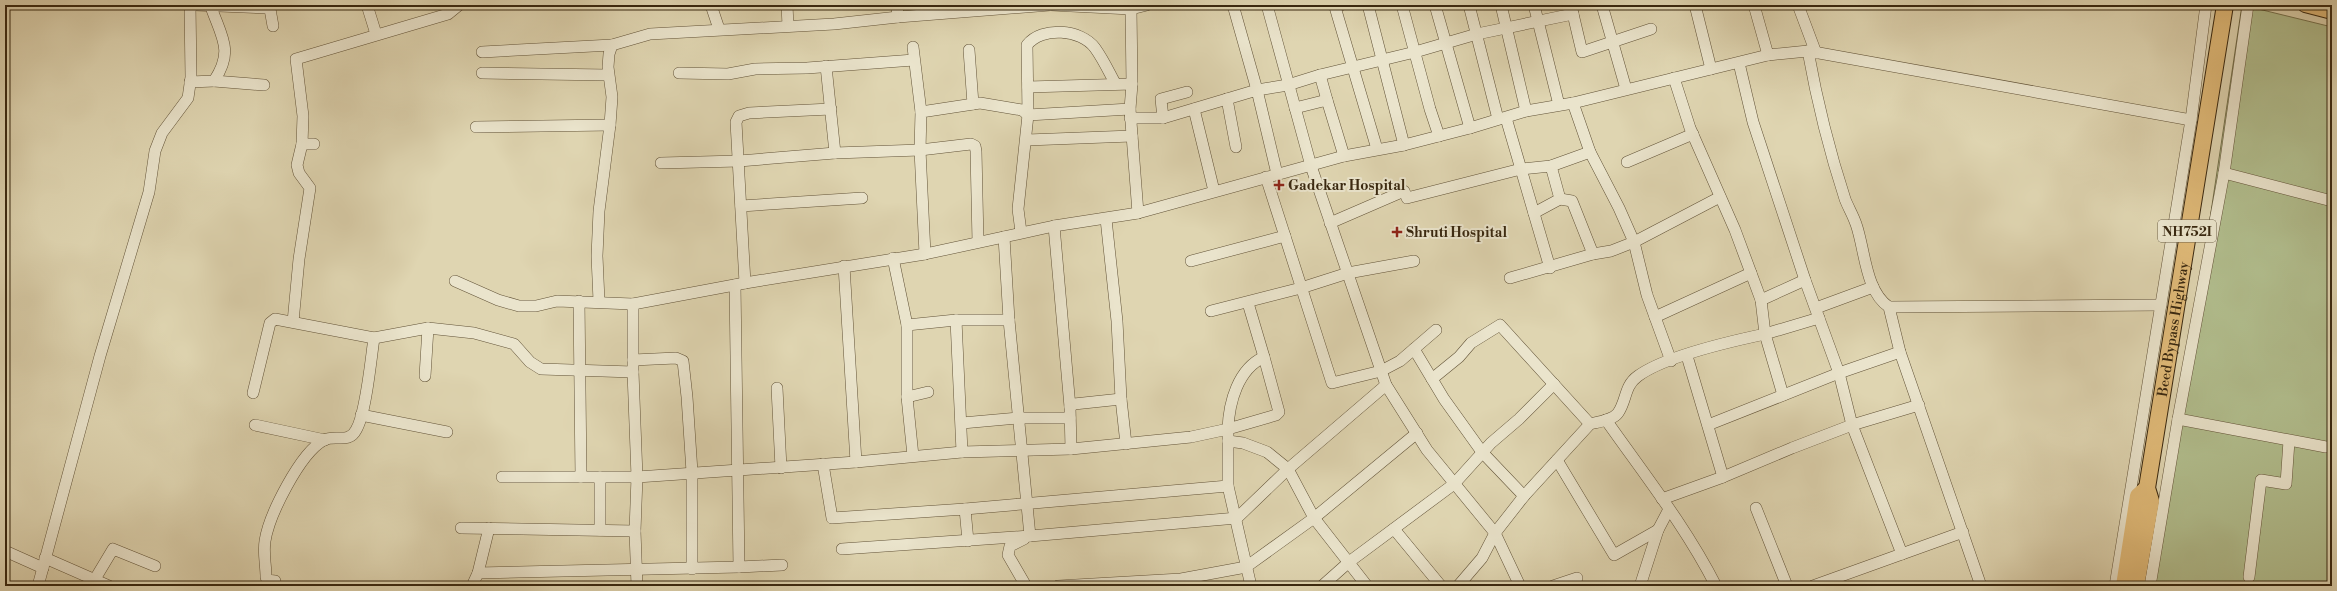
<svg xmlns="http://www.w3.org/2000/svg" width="2337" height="591" font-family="'Libre Bodoni',serif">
  <rect width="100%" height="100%" fill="#dfd5b1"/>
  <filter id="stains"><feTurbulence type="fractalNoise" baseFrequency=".005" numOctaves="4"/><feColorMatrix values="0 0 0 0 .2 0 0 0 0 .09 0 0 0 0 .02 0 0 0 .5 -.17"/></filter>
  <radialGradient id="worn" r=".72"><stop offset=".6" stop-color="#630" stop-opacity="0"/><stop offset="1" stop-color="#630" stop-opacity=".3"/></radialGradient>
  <path fill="#b1bd8d" stroke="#75724e" d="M2242,5L2332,27V586H2155Z"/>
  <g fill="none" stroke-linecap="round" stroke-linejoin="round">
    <defs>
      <g id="minor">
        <path d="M195,5L266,8L270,9L273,26"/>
        <path d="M367,5L376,34"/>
        <path d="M711,5L719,29"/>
        <path d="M787,5L788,26"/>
        <path d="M897,5L898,17"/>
        <path d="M1051,5L1131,9L1147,5"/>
        <path d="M1233,5L1257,90L1288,85L1320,75L1415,52L1477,34L1573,14L1571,5"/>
        <path d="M1267,5L1311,166L1386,385L1427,450L1495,533L1520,586"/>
        <path d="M1341,5L1335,7L1377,149"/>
        <path d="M1368,5L1404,145"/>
        <path d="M1402,5L1430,109L1439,136"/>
        <path d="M1435,5L1470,128"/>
        <path d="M1469,5L1498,119"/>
        <path d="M1501,5L1526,111"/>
        <path d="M1534,5L1559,105"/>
        <path d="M1602,5L1626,89"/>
        <path d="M1695,5L1711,69"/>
        <path d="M1754,5L1768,55"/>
        <path d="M1798,5L1816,53"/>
        <path d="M1131,9L1132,84"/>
        <path d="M1573,14L1582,52L1651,29"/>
        <path d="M913,47L921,112"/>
        <path d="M969,50L973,104"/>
        <path d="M1808,51C1817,101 1829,150 1845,199C1848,207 1853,215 1856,224C1865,249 1865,291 1889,307L1900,352L1981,586"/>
        <path d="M482,52L612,45"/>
        <path d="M826,66L835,153"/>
        <path d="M482,73L608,75"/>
        <path d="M679,73L728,74L755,69L807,68L914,60"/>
        <path d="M1320,75L1327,100"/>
        <path d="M214,81L264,85"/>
        <path d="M190,82L214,81C234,51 222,38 211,7"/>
        <path d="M1028,87L1132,84L1130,109L1138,213"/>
        <path d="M1227,99L1236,147"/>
        <path d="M1573,103L1590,152L1619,208L1634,242L1647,295L1671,361"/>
        <path d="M1295,108L1327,100L1344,156"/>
        <path d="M1194,109L1214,191"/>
        <path d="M1130,118H1163L1257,90L1277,174"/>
        <path d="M1163,118L1161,99L1187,92"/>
        <path d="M1506,118L1550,268"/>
        <path d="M476,127L610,125"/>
        <path d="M1027,140L1132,136"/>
        <path d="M314,144H302L303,116L296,59L448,14L459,5"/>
        <path d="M1627,162L1693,134"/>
        <path d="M661,163L739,161L835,153L920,150L971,144L975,146L976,151L978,242"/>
        <path d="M2224,173L2332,201"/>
        <path d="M1266,177L1332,383L1381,371L1400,361L1436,330"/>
        <path d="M1560,199L1572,201L1593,254"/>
        <path d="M741,206L862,198"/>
        <path d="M1534,213L1560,199L1551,166"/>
        <path d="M1106,219L1117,321L1121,399L1126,444"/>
        <path d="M1330,223L1404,191L1407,198L1521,169L1551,166L1590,152"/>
        <path d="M1054,226L1070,407L1071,449"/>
        <path d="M1021,232L1018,209L1028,115L1027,45C1042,26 1081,29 1095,48C1103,59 1109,72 1115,83"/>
        <path d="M1004,237L1009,320L1030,536"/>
        <path d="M925,254L920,150L921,112L980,103L1022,110L1028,115L1130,109"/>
        <path d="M893,258L907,325V397L913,456"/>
        <path d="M1191,261L1285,236"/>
        <path d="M844,266L856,462"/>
        <path d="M1510,278L1593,254L1611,251L1634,242L1720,197"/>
        <path d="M455,281L498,300L519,306H536L557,301L633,304"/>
        <path d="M745,283L736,122L739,116L749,113L831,109"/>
        <path d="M1761,300L1805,280"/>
        <path d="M579,301L581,477"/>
        <path d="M599,301L597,256L599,211L610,125L612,97L608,67L609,54L612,45L650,34L834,24L898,17L1050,5"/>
        <path d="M1248,303L1264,357"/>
        <path d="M1889,307L2161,305"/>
        <path d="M1816,308L1873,287"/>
        <path d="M1211,311L1301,288L1348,273L1414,261"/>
        <path d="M1655,317L1751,273"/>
        <path d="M956,320L962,452"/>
        <path d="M293,322L299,259L310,188L299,173L297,165L302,144"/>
        <path d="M907,325L956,320H1009"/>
        <path d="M1414,349L1444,399L1482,452L1524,496"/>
        <path d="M1687,356L1723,477"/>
        <path d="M633,360L676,358L683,361L687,397L692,472V569"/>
        <path d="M425,376L428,328"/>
        <path d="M1432,379L1459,357L1471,343L1500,325L1590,424"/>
        <path d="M777,388L781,468"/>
        <path d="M253,393L270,323L275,319L374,338L428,328L474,333L514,344L530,362L541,369L633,372"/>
        <path d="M1783,395L1765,334L1819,318"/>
        <path d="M907,397L928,392"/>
        <path d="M1070,407L1074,404L1121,399"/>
        <path d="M361,415L447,432"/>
        <path d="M2178,419L2326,447"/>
        <path d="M1606,420C1644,474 1686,527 1716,586"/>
        <path d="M962,423L1019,418H1070"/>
        <path d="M255,425L325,440"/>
        <path d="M1708,425L1839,373L1900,352"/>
        <path d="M1228,441L1243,443L1267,452L1288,469L1314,518L1367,586"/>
        <path d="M1557,460L1614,555L1658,530"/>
        <path d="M823,464L832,518L965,509L968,541"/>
        <path d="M502,477H637L856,462L962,452L1071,449L1191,437L1228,429C1229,402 1238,369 1264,357L1279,412L1276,415L1228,429V486L1251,586"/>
        <path d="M1662,499L1723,477L1792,448L1852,425L1839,373L1805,280L1753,122L1739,63"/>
        <path d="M1756,508L1787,586"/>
        <path d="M965,509L1228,486"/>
        <path d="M461,528L635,531"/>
        <path d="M1394,529L1441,586"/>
        <path d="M600,530V477"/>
        <path d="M1024,539L1010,546L1008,555L1026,586"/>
        <path d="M842,549L1030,536L1237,518L1288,469L1386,385"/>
        <path d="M5,551L43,568"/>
        <path d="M1902,554L1852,425L1919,405"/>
        <path d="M45,558L109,586"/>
        <path d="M739,567L782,565"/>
        <path d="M478,573L739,567L735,285"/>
        <path d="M2249,577L2261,480L2286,484L2289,441"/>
        <path d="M95,579L113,549L155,566"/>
        <path d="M38,586L100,356L149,192L155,151L162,133L188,98L191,77L190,5"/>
        <path d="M276,586L275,581L267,580L266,577C266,565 263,553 265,541C269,515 300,453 324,440C335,434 349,444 356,430C366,414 371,358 374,338"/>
        <path d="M472,586L478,573L489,528"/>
        <path d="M637,586L635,531L637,477L633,372V304L745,283L925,254L1054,226L1138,213L1344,156L1404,145L1470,128L1526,111L1573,103L1768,55L1808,51L2191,120"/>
        <path d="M1058,586L1181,579L1246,567L1314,518L1417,433"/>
        <path d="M1322,586L1349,562L1454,484L1491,443L1519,419L1554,384"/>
        <path d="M1458,586L1482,558L1495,533L1524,496L1590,424C1598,422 1613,420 1618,413C1627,400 1624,386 1638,376C1664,357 1732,341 1765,334L1761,300L1735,230L1690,128L1674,78"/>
        <path d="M1553,586L1577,578"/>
        <path d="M1643,586L1641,583L1658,530L1668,511"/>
        <path d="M1813,586L1963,532"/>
        <path d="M2115,586L2191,120L2206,5"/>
        <path d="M2150,586L2178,419L2224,173L2248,5"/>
      </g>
      <path id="major" d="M2305,5L2332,12"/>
      <g id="highway">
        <path d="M2124,586L2138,496L2147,488"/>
        <path id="s1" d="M2136,586L2151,501L2147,488L2225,5"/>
      </g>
    </defs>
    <use href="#minor" stroke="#625338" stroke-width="12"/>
    <use href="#major" stroke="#392810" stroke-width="16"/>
    <use href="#highway" stroke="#392810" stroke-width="18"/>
    <use href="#minor" stroke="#eae4cc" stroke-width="11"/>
    <use href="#major" stroke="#e0ba78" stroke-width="14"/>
    <use href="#highway" stroke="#e0ba78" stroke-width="16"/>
  </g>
  <g fill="#8f2418" stroke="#eae4cc" stroke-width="1.5">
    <path d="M1277 179h4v4h4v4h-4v4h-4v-4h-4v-4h4z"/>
    <path d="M1395 226h4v4h4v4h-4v4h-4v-4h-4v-4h4z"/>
  </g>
  <g text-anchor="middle" stroke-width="4" stroke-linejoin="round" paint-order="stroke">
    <rect fill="#eae4cc" stroke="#6e6048" stroke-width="1" x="2158" y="220" width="58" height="22" rx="3"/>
    <g font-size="13" font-weight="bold" fill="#392810">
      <text x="2187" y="236">NH752I</text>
    </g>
    <g font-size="14" font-weight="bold" fill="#392810" stroke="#eae4cc" text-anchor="start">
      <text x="1288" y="190">Gadekar Hospital</text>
      <text x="1406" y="237">Shruti Hospital</text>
    </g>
    <g font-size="14" fill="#392810" stroke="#eae4cc">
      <text dy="5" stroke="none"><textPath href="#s1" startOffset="261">Beed Bypass Highway</textPath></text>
    </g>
  </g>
  <rect width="2337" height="591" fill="none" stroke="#dfd5b1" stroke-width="20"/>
  <rect x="6" y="6" width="2325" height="579" fill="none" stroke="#392810" stroke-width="2"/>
  <rect x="10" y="10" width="2317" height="571" fill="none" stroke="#392810"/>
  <rect width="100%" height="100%" filter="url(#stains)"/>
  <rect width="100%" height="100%" fill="url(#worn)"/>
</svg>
